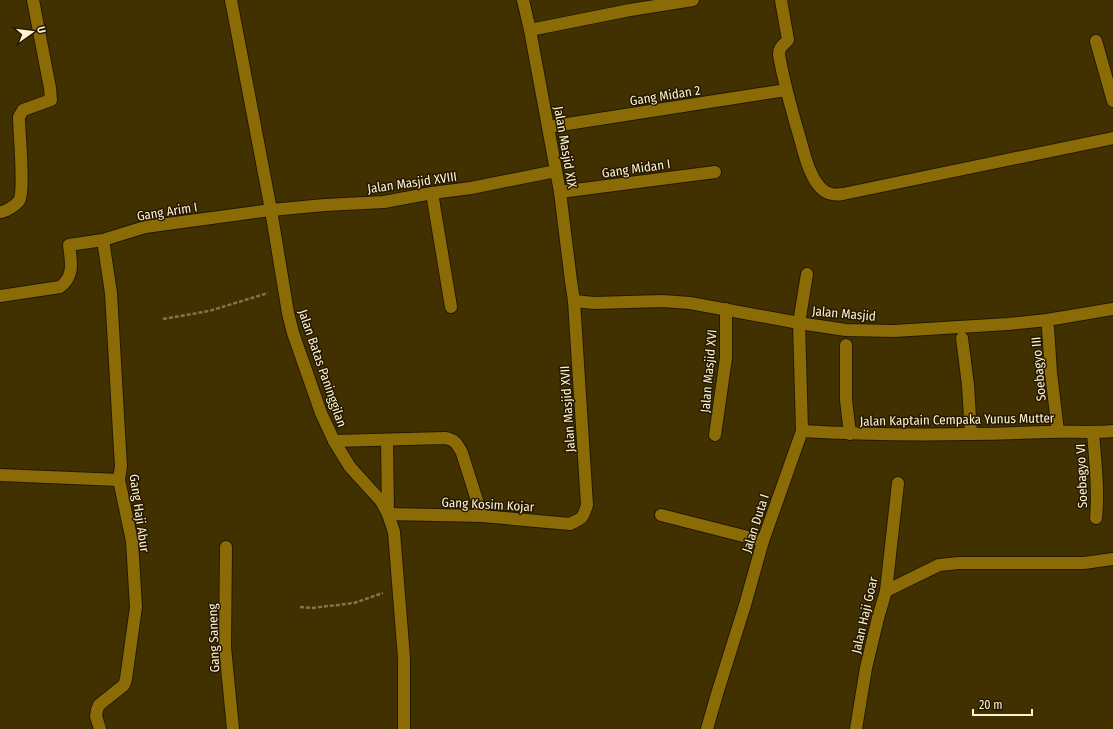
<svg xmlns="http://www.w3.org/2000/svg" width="1113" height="729" font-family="'Fira Sans Condensed',sans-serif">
  <rect width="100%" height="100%" fill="#413100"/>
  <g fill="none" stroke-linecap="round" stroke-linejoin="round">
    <defs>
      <g id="street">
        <path d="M231,0L271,210L288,313L293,333L321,413L334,441L350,467L381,501L388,514L394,532L404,658V729"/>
        <path d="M781,0L788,40C783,46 779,46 779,55C784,82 791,108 799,135C804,152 809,178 823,190C829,195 837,195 843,194L1113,138"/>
        <path d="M530,30L630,10L693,0"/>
        <path d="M1096,41L1113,101"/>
        <path d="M548,127L786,90"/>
        <path d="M560,192L715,172"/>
        <path d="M432,193L451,307"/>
        <path d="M0,212C5,212 15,206 19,201C25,191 19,132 19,117L23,110L51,100L50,88L33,0"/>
        <path d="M0,296L60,287C75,276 71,261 69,245L103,240L145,227L271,210L325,205L384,202L432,193L471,188L556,171"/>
        <path d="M574,301L594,303L662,301L690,303L799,323L846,330L894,331L1008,324L1047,320L1113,309"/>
        <path d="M1048,328L1051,373L1058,431"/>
        <path d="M962,338L968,385L971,434"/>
        <path d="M846,345V400L850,434"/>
        <path d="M802,431C883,436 964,435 1046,432C1068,431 1091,433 1113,431"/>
        <path d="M1093,432C1095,460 1099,490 1096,518"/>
        <path d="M715,435L726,358V309"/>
        <path d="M387,440L388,512"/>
        <path d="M334,441L445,438C455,439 458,445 462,453L482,516"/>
        <path d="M0,475L119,480"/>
        <path d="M388,514L482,516L570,524C583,518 583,518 587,505L574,301L571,281L560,192L530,30L523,0"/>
        <path d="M661,515L763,541"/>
        <path d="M226,547L225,647L233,729"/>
        <path d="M886,591L939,565L959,563H1084L1113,559"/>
        <path d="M100,729L96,716L97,710L99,705L124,685L126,679L136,607L132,541L119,480L121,466L120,450L111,293L103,240"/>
        <path d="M707,729L717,694L745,605L763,541L802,431L799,323L807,274"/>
        <path d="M856,729L866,668L878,618L886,591L898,483"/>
      </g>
    </defs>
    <use href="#street" stroke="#231901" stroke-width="14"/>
    <g stroke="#837449" stroke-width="2.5" stroke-dasharray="4 2" stroke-linecap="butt">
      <path d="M163,319L209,311L268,293"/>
      <path d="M300,607L312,608L354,603L383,593"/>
    </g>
    <use href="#street" stroke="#8b6b06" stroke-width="12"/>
  </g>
  <g text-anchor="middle" stroke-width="3" stroke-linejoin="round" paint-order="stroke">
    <g font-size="13" fill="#fff1d2" stroke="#231901">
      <text transform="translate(665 95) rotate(-9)" y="5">Gang Midan 2</text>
      <text transform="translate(566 147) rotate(80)" y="5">Jalan Masjid XIX</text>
      <text transform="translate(636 168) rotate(-8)" y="5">Gang Midan I</text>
      <text transform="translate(412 182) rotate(-8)" y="5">Jalan Masjid XVIII</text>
      <text transform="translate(167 211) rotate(-9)" y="5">Gang Arim I</text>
      <text transform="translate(844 313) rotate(5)" y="5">Jalan Masjid</text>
      <text transform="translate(323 368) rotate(71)" y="5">Jalan Batas Paninggilan</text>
      <text transform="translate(1038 369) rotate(-95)" y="5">Soebagyo III</text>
      <text transform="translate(708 371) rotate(-85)" y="5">Jalan Masjid XVI</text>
      <text transform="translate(567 409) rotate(-94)" y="5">Jalan Masjid XVII</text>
      <text transform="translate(957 419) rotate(-1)" y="5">Jalan Kaptain Cempaka Yunus Mutter</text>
      <text transform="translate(1081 476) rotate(-92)" y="5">Soebagyo VI</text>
      <text transform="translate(488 504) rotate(3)" y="5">Gang Kosim Kojar</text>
      <text transform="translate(140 513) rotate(82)" y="5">Gang Haji Abur</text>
      <text transform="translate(755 523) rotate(-72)" y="5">Jalan Duta I</text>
      <text transform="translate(864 615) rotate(-77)" y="5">Jalan Haji Goar</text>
      <text transform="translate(213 638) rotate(-92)" y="5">Gang Saneng</text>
    </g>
  </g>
  <g transform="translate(32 32) rotate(76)" stroke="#231901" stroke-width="3" paint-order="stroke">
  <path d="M0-3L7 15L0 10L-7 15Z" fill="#fff1d2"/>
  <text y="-6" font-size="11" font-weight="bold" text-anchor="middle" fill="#fff1d2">U</text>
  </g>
  <path d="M973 709v6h59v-6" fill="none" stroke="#fff1d2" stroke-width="2"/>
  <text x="979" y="709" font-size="12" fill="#fff1d2" stroke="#231901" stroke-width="3" paint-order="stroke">20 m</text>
</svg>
